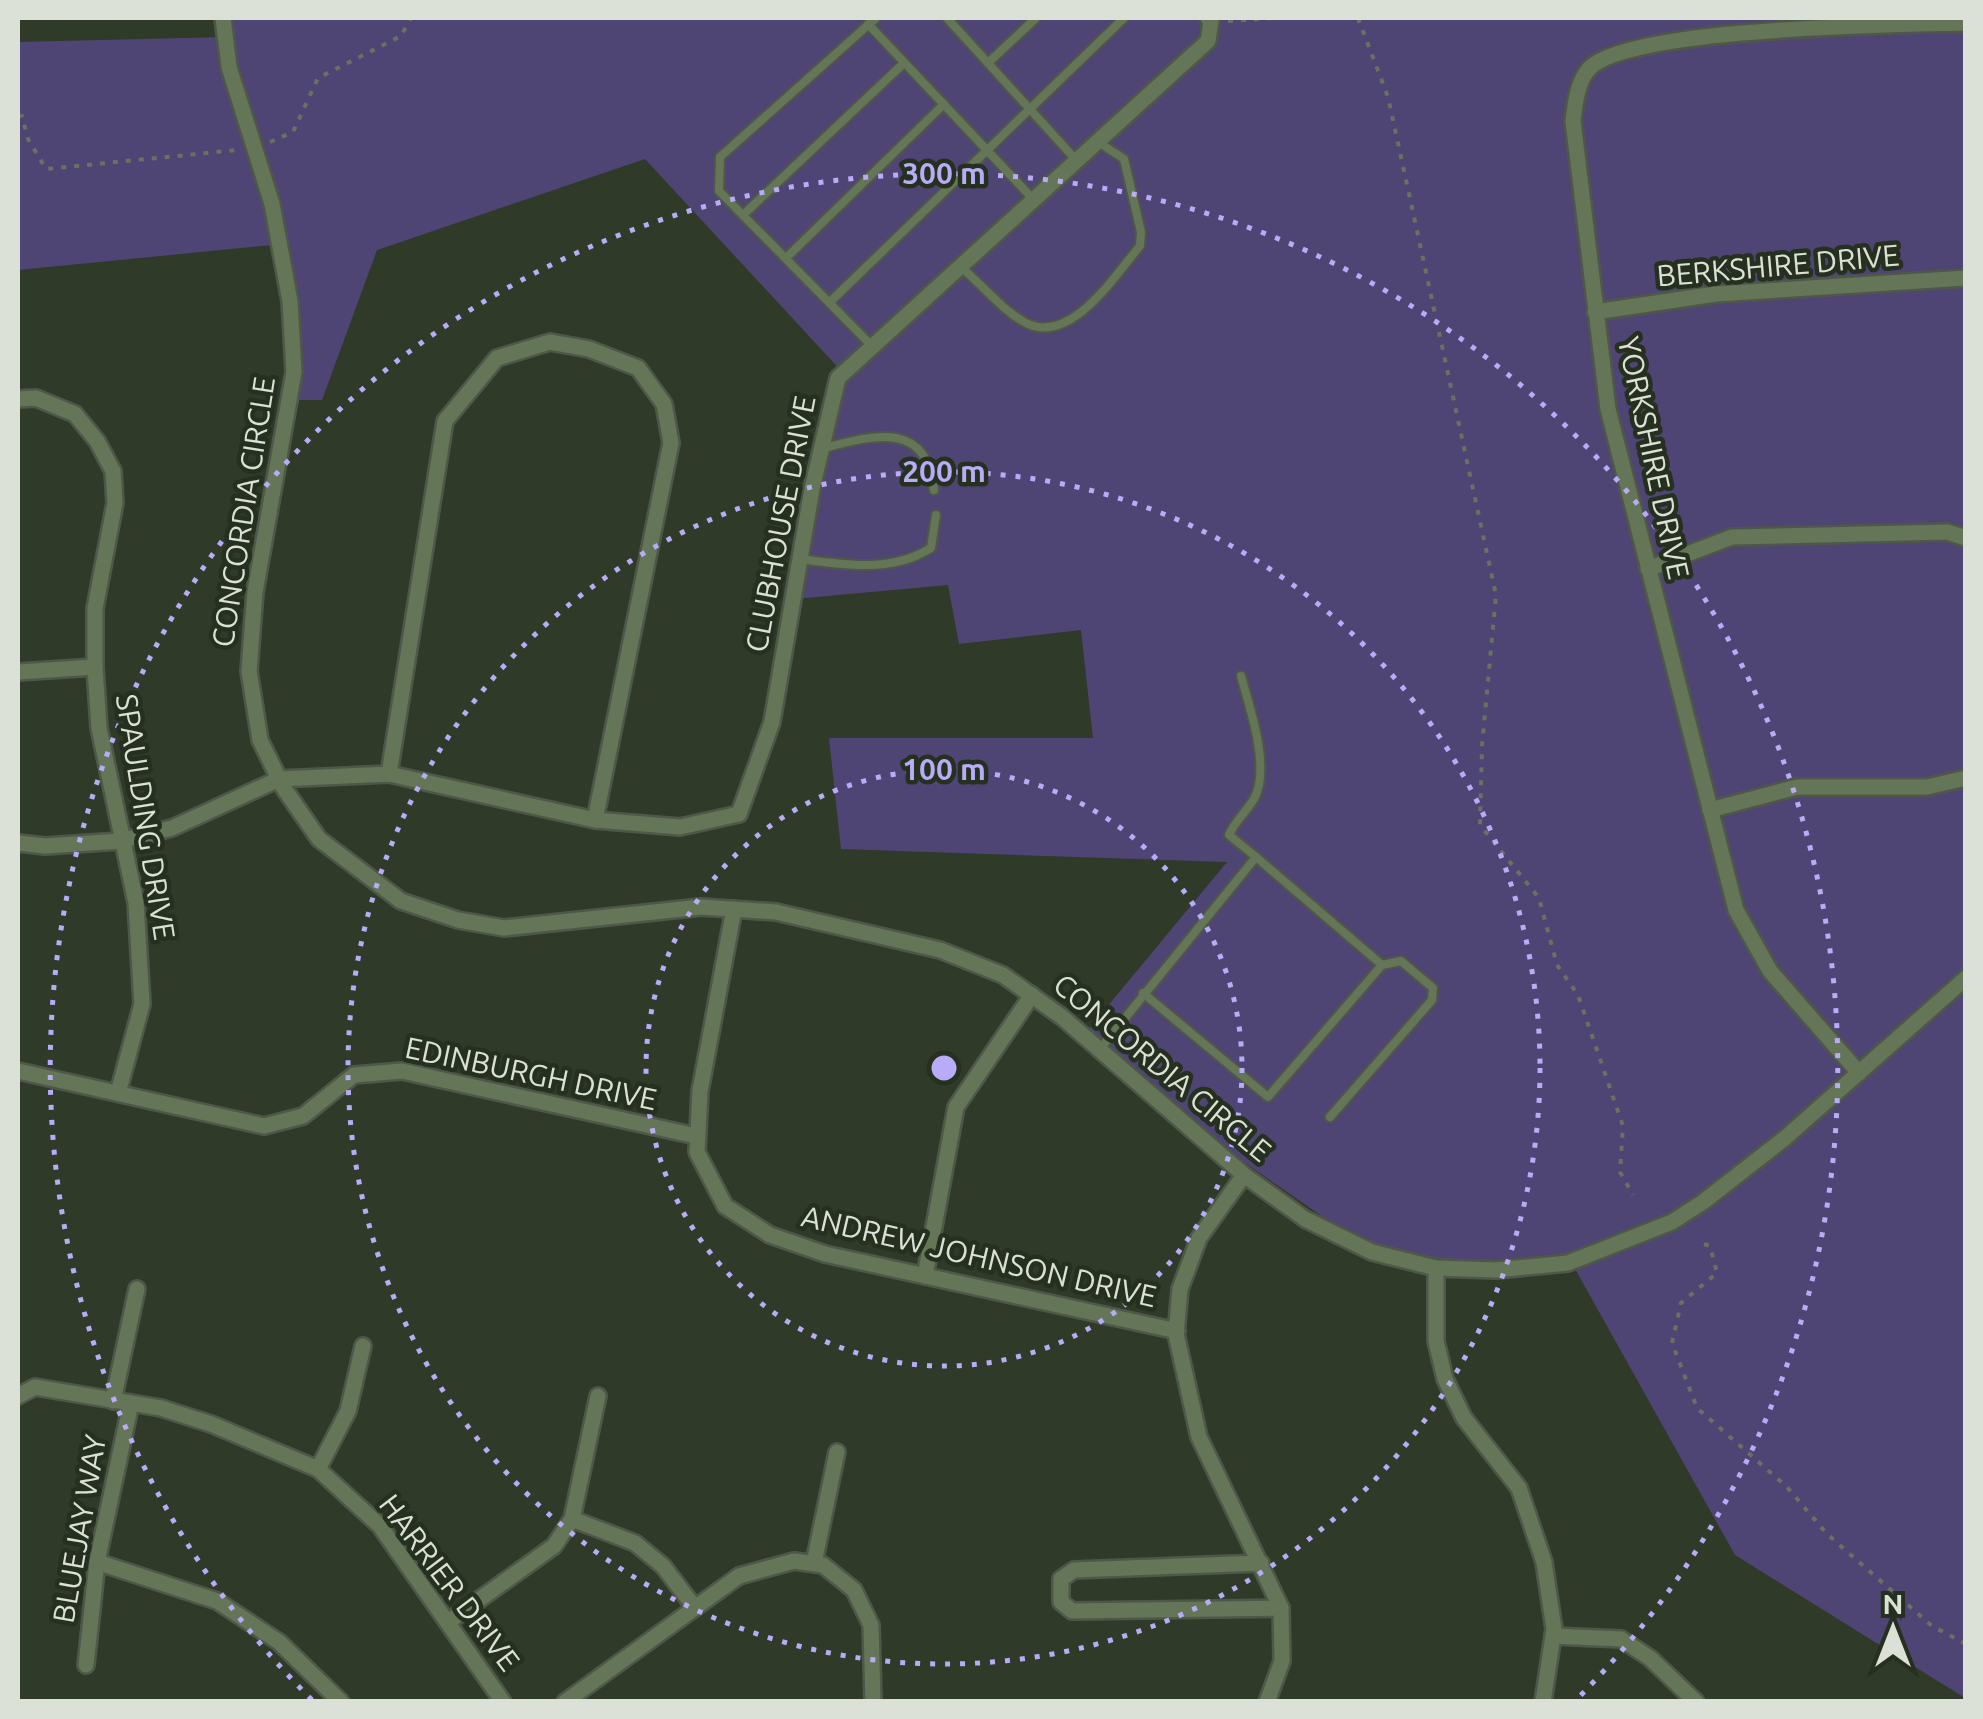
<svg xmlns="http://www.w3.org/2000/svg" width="1983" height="1719" font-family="Ubuntu,sans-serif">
  <rect width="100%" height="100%" fill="#303a29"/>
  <path fill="#4f4575" d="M226,18H1965V1698L1735,1555L1574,1267L1387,1261L1141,1091L1083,1036L1227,862L841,849L829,738H1093L1081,630L959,644L948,585L794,599L845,375L645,159L377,250L322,400H297L282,244L18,270V42L226,37Z"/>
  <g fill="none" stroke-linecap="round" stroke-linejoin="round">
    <defs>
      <g id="lane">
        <path d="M947,18L1077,161"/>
        <path d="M868,24L1033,199"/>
        <path d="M988,63L1036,18"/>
        <path d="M743,215L904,63"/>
        <path d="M786,258L944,104"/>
        <path d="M961,267C981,284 1003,311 1026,323C1071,346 1115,275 1140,246L1141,232L1124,159L1098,142"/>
        <path d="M830,302L1124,18"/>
        <path d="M873,347L719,191L720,157L876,18"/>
        <path d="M824,448C874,435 927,420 934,490"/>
        <path d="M800,559C845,565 891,573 931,548L936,515"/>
        <path d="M1241,676C1250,709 1269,763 1256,795C1249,810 1235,820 1229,835L1256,857"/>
        <path d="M1100,1049L1256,857L1382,965L1268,1097L1143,993"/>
        <path d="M1330,1117L1432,1000L1433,988L1401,961L1382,965"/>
      </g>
      <g id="street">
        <path d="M223,18L229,67L272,204L290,301L294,372L255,592L249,671L260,740L283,787L319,839L401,901L458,920L504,928L701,907L776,912L940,950L1003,975L1062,1017L1244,1175L1305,1219L1372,1252L1436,1268L1496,1270L1568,1263L1672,1222L1703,1202L1785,1138L1966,978"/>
        <path d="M1595,312L1716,294L1966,278"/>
        <path d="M18,399L36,398L75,414L97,441L113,471L115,503L95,608V667L99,728L136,903L142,1004L118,1093"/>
        <path d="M1648,569L1732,537L1947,532L1966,538"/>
        <path d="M18,672L95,667"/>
        <path d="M389,774L445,421L497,358L550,342L589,349L638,368L664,404L671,443L595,820"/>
        <path d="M1710,810L1797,787H1927L1966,778"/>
        <path d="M18,843L45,846L120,841L172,828L279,779L389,774L595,820L680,827L739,814L772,722L812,489L838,378L1208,41L1211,21L1208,18"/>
        <path d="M734,909L700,1091L697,1152L725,1206L770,1235L825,1254L1177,1331"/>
        <path d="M18,1071L264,1126L303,1116L354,1075L402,1071L696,1136"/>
        <path d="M1859,1073L1770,971L1736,910L1608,409L1573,121C1575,105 1577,83 1588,70C1622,27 1902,25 1966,23"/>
        <path d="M1244,1175L1199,1238L1180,1289L1176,1334L1199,1437L1281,1608L1282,1661L1267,1702"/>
        <path d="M1436,1268V1341L1445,1379L1464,1418L1519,1488L1544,1562L1554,1629L1543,1702"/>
        <path d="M925,1276L956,1107L1032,995"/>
        <path d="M18,1396L35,1387L161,1408L211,1424L318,1469L380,1526L503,1702"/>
        <path d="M113,1401L137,1289"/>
        <path d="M318,1469L348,1411L363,1346"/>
        <path d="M572,1519L635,1543L663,1566L695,1608"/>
        <path d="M97,1562L217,1601L279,1642L341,1702"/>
        <path d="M814,1563L837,1452"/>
        <path d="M1261,1563L1074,1570L1061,1579V1602L1072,1611L1281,1608"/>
        <path d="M448,1622L554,1546L572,1519L598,1396"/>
        <path d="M1553,1636L1621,1639L1650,1658L1696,1702"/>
        <path d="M86,1665L97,1562L131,1403"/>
        <path d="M565,1702L739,1576L794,1561L823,1565L854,1590L871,1625L873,1702"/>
      </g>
    </defs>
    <use href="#lane" stroke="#4f5848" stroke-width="12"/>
    <use href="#street" stroke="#4f5848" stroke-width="20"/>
    <g stroke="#687162" stroke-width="4" stroke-dasharray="5 8" stroke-linecap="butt">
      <path d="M1358,18L1388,97L1496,595L1482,746L1480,825L1539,898L1557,965L1578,995L1623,1126L1620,1172L1633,1195"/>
      <path d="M1228,21L1277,18"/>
      <path d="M18,116H22L28,139L46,169L237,150"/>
      <path d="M270,142L293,132L318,78L401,36L411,18"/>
      <path d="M1704,1244L1710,1246L1717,1273L1681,1303L1672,1343L1697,1408L1787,1487L1827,1534L1932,1626L1966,1644"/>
    </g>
    <use href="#lane" stroke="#647657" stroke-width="8"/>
    <use href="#street" stroke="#647657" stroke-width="15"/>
  </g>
  <g fill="none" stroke="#b8abf7" stroke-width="5" stroke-dasharray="5 10">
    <circle cx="944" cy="1068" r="298"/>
    <circle cx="944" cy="1068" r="596"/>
    <path d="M312 1700A894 894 0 1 1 1576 1700"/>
  </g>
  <g text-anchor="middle" stroke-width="9" stroke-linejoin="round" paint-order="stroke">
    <g font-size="30" fill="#dbe1d7" stroke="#26301f">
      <text transform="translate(1778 266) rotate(-5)" y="10">BERKSHIRE DRIVE</text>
      <text transform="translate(1653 458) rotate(78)" y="10">YORKSHIRE DRIVE</text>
      <text transform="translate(244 512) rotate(-81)" y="10">CONCORDIA CIRCLE</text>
      <text transform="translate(781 524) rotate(-79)" y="10">CLUBHOUSE DRIVE</text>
      <text transform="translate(145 817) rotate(81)" y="10">SPAULDING DRIVE</text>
      <text transform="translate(1162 1068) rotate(40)" y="10">CONCORDIA CIRCLE</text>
      <text transform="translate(531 1074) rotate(12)" y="10">EDINBURGH DRIVE</text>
      <text transform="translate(979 1257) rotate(13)" y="10">ANDREW JOHNSON DRIVE</text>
      <text transform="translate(80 1529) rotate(-80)" y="10">BLUEJAY WAY</text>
      <text transform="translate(449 1583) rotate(53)" y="10">HARRIER DRIVE</text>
    </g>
  </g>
  <circle cx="944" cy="1068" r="15" fill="#b8abf7" stroke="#26301f" stroke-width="5"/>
  <g font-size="30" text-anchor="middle" font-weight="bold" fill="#b8abf7" stroke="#26301f" stroke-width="9" stroke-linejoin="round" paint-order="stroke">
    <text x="944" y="184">300 m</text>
    <text x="944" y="482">200 m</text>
    <text x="944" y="780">100 m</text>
  </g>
  <rect width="1983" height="1719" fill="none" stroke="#dbe1d7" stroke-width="40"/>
  <g transform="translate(1893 1629)" stroke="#26301f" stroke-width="8" paint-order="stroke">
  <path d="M0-8L18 38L0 25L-18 38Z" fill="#dbe1d7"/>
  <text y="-15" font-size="28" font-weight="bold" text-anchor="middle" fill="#dbe1d7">N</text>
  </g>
</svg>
